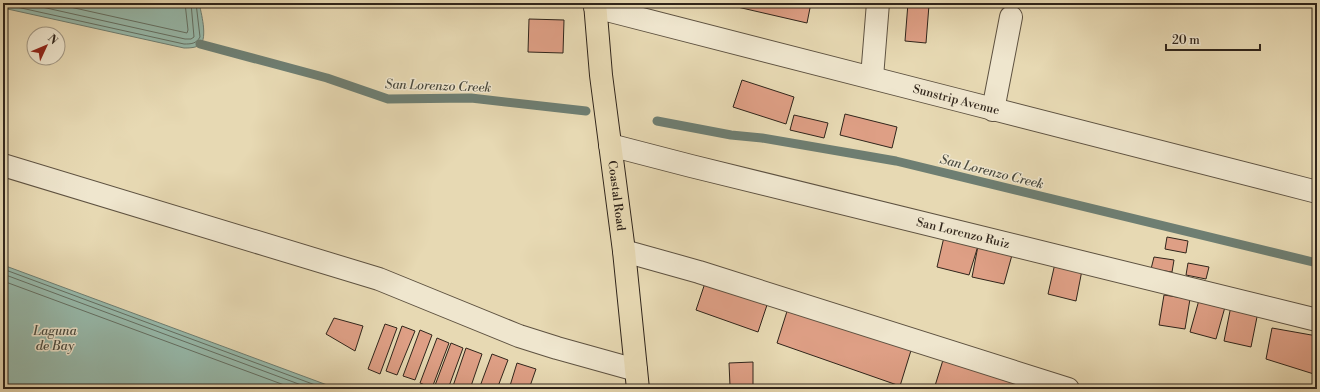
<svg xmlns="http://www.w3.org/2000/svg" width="1320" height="392" font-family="'Libre Bodoni',serif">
  <rect width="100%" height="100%" fill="#e7d9b3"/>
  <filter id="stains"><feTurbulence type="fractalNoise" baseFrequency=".005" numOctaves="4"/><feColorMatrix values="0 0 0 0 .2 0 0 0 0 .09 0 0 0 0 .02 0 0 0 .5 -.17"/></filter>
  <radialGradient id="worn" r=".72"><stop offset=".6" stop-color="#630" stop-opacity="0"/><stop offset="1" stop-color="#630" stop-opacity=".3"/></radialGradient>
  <g fill="#97baac" stroke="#6e7e72">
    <path d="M3,3H199C201,12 208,38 200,45C195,48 189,48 184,48L3,8Z"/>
    <path d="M3,265L338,389H3Z"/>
  </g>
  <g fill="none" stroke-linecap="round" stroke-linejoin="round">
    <g stroke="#647064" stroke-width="1">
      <path d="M24,3L185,39H191L194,37L191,3"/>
      <path d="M52,3L187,33L188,30L185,3"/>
      <path d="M3,4L184,44C191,44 196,44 200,37L196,3"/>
      <path d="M3,269L326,389"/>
      <path d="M3,274L312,389"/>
      <path d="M3,281L295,389"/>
    </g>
    <g stroke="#6e7e72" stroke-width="9">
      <path d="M200,44L327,78L388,99L471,98L586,111"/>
      <path d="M657,121L731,135L762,138L896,161L1317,263"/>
    </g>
  </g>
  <g fill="#de9f85" stroke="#30251b">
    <path d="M720,3H811L807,23Z"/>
    <path d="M908,3L929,5L926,43L905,41Z"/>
    <path d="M529,19L564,20L563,53L528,52Z"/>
    <path d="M742,80L794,97L786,124L733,107Z"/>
    <path d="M845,114L897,127L892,148L840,135Z"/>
    <path d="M794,115L828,123L824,138L790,130Z"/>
    <path d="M944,237L978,246L969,275L937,267Z"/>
    <path d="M1167,237L1188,241L1186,253L1165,249Z"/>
    <path d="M978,246L1012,255L1004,284L972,277Z"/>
    <path d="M1154,257L1174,260L1172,272L1151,269Z"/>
    <path d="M1056,259L1083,265L1076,301L1048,294Z"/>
    <path d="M1188,263L1209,267L1206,279L1186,275Z"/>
    <path d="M705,283L767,305L758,332L696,310Z"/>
    <path d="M1164,295L1190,299L1185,329L1159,325Z"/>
    <path d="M1199,300L1225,307L1216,339L1190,332Z"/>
    <path d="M789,305L913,344L900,386L777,343Z"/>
    <path d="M1231,306L1258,312L1251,347L1224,341Z"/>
    <path d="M334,318L363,326L355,351L326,334Z"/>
    <path d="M385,324L397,328L380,374L368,369Z"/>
    <path d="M402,326L415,331L397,375L386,371Z"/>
    <path d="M1272,328L1317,336V375L1266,359Z"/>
    <path d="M420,330L432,335L415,380L403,376Z"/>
    <path d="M437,338L449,343L432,388L420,383Z"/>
    <path d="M451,343L463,348L448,389H436L434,388Z"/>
    <path d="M466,348L482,354L470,389H452Z"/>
    <path d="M492,354L508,360L497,389H479Z"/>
    <path d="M943,360L1038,389H934Z"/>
    <path d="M753,362V385L730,386L729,363Z"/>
    <path d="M517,363L536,369L529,389H509Z"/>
  </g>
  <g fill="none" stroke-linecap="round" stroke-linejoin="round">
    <defs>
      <g id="minor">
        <path id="s1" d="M595,7C836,68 1076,131 1317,192"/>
        <path d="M872,77L878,3"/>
        <path d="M993,110L1011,17"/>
        <path id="s2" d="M610,145L691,166L1317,320"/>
        <path d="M3,165L379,279L519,336L557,348L636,370"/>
        <path d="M624,251L699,272L1068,389"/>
      </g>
      <g id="major">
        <path id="s3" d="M595,3L601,75L624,251L638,389"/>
      </g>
    </defs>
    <use href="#minor" stroke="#5e5241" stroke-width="24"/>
    <use href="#major" stroke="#30251b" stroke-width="24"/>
    <use href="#minor" stroke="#efe6ce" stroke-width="22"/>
    <use href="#major" stroke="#e7d9b3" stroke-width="22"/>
  </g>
  <g text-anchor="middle" stroke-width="3" stroke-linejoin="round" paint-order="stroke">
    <g font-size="12" fill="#30251b" stroke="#efe6ce">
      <text dy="4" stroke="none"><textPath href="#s1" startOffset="373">Sunstrip Avenue</textPath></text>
      <text dy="4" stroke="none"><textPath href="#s3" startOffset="194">Coastal Road</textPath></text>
      <text dy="4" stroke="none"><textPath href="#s2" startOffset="364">San Lorenzo Ruiz</textPath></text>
    </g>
    <g font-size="13" font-style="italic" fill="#4a4a3f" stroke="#efe6ce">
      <text transform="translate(438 85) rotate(2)" y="5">San Lorenzo Creek</text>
      <text transform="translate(992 171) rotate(14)" y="5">San Lorenzo Creek</text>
      <text x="55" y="335">Laguna<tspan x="55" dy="15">de Bay</tspan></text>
    </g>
  </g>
  <rect width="1320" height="392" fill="none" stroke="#e7d9b3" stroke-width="16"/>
  <rect x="4" y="4" width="1312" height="384" fill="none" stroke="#30251b" stroke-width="2"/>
  <rect x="8" y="8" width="1304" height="376" fill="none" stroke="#30251b"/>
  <g transform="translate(46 46) rotate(46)"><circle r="19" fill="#efe6ce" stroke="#a39986"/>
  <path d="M0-3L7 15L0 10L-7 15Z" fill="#8f2418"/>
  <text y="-6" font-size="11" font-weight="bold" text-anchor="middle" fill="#30251b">N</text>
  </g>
  <path d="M1166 44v6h94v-6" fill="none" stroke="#30251b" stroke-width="2"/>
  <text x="1172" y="44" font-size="12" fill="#30251b" stroke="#efe6ce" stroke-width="3" paint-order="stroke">20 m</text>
  <rect width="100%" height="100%" filter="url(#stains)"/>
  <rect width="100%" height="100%" fill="url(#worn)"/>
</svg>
